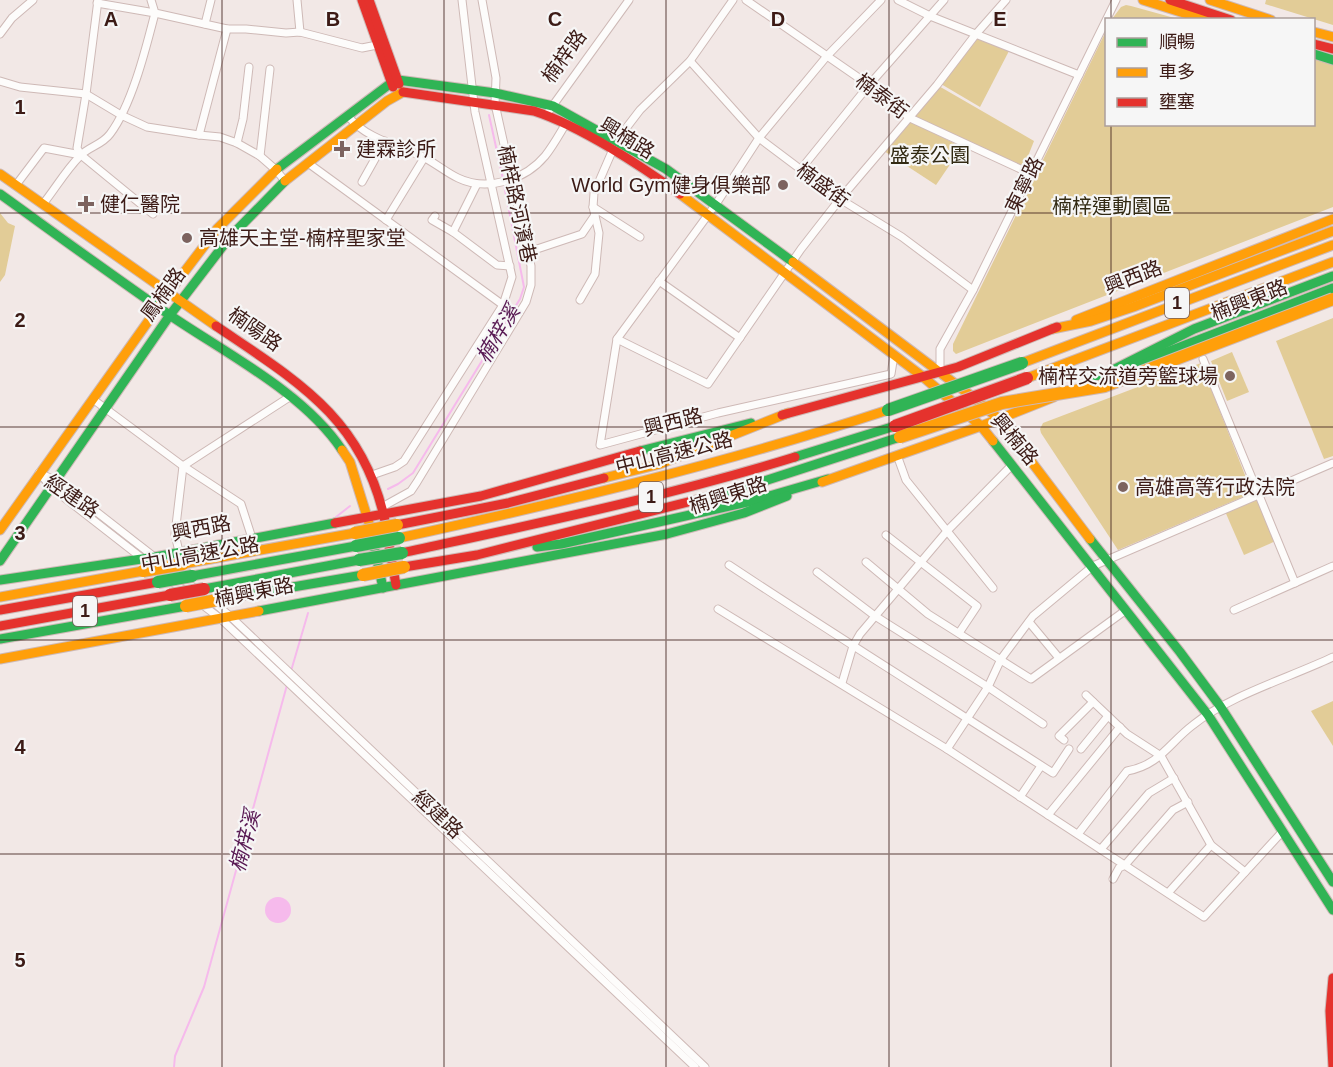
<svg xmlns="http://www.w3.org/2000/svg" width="1333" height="1067" font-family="Arial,'Noto Sans TC',sans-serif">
  <rect width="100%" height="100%" fill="#f2e8e6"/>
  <g fill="#e2cc97">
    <path d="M1266,0H1333V25L1265,4Z"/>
    <path d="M1126,5L1131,6L1178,19H1112L1121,7Z"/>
    <path d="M1106,31V124H1314V58L1333,64V207L956,354L953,351V344Z"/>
    <path d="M977,36L1010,49L980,107L941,84Z"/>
    <path d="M937,85L1034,141L1023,169L910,118Z"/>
    <path d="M909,121L962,147L936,185L884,151Z"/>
    <path d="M0,213L8,223L15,226L5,275L0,282Z"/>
    <path d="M1333,318V456L1324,459L1276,341Z"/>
    <path d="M1232,352L1249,392L1227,401L1211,361Z"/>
    <path d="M1201,363L1252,493L1118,550L1041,433L1040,429L1043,423Z"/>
    <path d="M1259,494L1278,540L1244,555L1224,509Z"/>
    <path d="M1333,701V746L1311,711Z"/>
  </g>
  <circle fill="#f6baec" cx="278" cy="910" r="13"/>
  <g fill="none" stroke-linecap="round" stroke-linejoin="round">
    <g stroke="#f6baec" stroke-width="2">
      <path d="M489,115L503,179"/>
      <path d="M388,489L398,484L413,473L520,299L524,287L504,185"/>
      <path d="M336,517L350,506"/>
      <path d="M291,671L308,613"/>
      <path d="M174,1067L175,1056L204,987L287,685"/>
    </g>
    <defs>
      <g id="street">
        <path d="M98,0L86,94L77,148L81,155L153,214"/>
        <path d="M151,0L155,13L227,29H246L286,33L300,32L362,48L382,44"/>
        <path d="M297,0L300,32"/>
        <path d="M746,0L869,85L910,118L1029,173"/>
        <path d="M881,0L827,56L759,138L716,204L617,339L600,445L718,413L891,374L894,355"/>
        <path d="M898,0L930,16L1079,75"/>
        <path d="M205,24L211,0"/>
        <path d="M0,34L12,18L33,0"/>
        <path d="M690,61L759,138L840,199L902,237L973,290"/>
        <path d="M0,81L20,87L86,94L121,115L147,127L199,135L220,137L237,143L260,156L276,170L285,181"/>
        <path d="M546,115L629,0"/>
        <path d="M348,116C364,137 395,145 419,155C433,161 445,172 458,178C487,192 525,180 545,156C553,146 559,135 565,125"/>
        <path d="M199,135L227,29"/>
        <path d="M237,143L243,119L249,67"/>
        <path d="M260,156L270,69"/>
        <path d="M308,163L503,305"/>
        <path d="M801,169L869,85L944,0"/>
        <path d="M362,182L385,141"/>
        <path d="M16,185L44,148L81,155"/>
        <path d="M43,204C55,189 66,170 80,156C88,147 102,145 110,134C132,105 146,48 155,13L97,3"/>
        <path d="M593,207L640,237"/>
        <path d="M435,216L432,220L453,232L497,265L510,266"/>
        <path d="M386,220L424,158"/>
        <path d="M453,232L477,184"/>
        <path d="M528,252L582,234L595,215"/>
        <path d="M659,281L740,338"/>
        <path d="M580,300L595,274L599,233L593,207L594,193L617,140L640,110L690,61L733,0"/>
        <path d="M617,339L708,384L801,249L840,199L937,85L976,34L1006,0"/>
        <path d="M1203,359L1295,583"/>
        <path d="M940,371V349L973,290L1116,0"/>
        <path d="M94,400L183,466L241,504L252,538"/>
        <path d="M897,455L906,480L993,588"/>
        <path d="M39,473L57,481L198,591"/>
        <path d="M41,475L52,488L143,559"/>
        <path d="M372,475L395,467L404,461L503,305L512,277L475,112L462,0"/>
        <path d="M382,507L411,491L417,482L526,302L531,285V266L495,104L496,78L482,0"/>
        <path d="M886,535L977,606L959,633"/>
        <path d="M179,552L175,534L183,466L291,396"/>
        <path d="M866,562L928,614L1031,679L1126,610"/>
        <path d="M729,565C836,636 945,704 1053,773L1069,749"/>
        <path d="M817,572L875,616L988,687L1043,724"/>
        <path d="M171,581L221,619L695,1067"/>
        <path d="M212,601L231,617L705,1067"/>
        <path d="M718,609L947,749L1204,917L1282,832"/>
        <path d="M1234,610L1333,566"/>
        <path d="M1029,622L1059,658"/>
        <path d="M842,683L853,646L860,634L948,530L1012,465"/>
        <path d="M1086,695L1127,734L1161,756L1211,845L1245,872"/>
        <path d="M1064,740L1059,736L1093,702"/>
        <path d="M947,749L988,687L1001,659L1033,616L1093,566L1333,463"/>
        <path d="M1081,749L1108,716"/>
        <path d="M1020,797L1041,766"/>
        <path d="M1048,815L1120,727"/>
        <path d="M1078,834L1127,771C1160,765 1169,743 1193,725C1230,695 1289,678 1333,657"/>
        <path d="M1101,849L1149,793L1174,778"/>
        <path d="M1113,879L1119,868L1125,865L1173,810L1188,802"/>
        <path d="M1168,893L1211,845"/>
      </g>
      <g id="fast">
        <path d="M1314,54L1333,60"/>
        <path d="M398,80L495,93L553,106L666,169L793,262"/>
        <path d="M277,169L391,83"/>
        <path d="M0,194C57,235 113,276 171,316C227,354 304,393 342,450"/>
        <path d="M1136,364L1333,288"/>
        <path d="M1089,382L1194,329L1333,276"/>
        <path d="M993,441L1208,715L1333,910"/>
        <path d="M640,451L751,423"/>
        <path d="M795,457L895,426"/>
        <path d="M704,498L755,484L900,437"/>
        <path d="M372,537L383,588"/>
        <path d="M1090,539L1180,652L1220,706L1333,882"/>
        <path d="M537,547L561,544L752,501L828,479"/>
        <path d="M0,561L170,315L229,238L285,181"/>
        <path d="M192,576L356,546"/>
        <path d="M0,580L155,557L335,523"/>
        <path d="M204,589L359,560"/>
        <path d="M217,600L363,575"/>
        <path d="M259,611L667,534L744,513L787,496"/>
        <path d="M0,639L186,606"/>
      </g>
      <g id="slow">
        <path d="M1143,0L1206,20"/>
        <path d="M1210,0L1271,20"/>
        <path d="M1314,32L1333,37"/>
        <path d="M0,174L216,326"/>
        <path d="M285,181L387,101L403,92"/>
        <path d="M680,194L922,376L981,426L993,441"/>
        <path d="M793,262L974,398L999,419L1090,539"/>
        <path d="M1076,320L1333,219"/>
        <path d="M1052,329L1091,321L1133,307L1333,231"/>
        <path d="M1022,363L1333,245"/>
        <path d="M1027,378L1333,262"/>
        <path d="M342,450L350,462L369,523"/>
        <path d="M604,478L660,464L788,413"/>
        <path d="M822,482L981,426L1054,397"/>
        <path d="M0,530L169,292L217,229L277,169"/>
        <path d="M399,538C564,502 727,463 888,410"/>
        <path d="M183,564L355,533"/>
        <path d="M0,597L143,571"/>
        <path d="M0,659L259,611"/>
      </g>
      <g id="jam">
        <path d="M362,0L393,87"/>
        <path d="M369,0L399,84"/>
        <path d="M1170,0L1231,20"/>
        <path d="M1314,44L1333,49"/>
        <path d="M403,92L534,111C580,126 640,165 680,194"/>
        <path d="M216,326C297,381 363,418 385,521"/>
        <path d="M782,415L958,367L1057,327"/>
        <path d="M335,523L481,496L640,451"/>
        <path d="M397,525L508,503L604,478"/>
        <path d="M387,534L396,585"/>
        <path d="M402,553C534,524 666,497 795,457"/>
        <path d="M404,567L477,555L704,498"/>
        <path d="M0,610L158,582"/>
        <path d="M0,626L170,595"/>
        <path d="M1333,978L1330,1011L1333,1067"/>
      </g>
    </defs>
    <use href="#street" stroke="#ceb9b6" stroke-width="9"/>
    <use href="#fast" stroke="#ceb9b6" stroke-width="11"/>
    <use href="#slow" stroke="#ceb9b6" stroke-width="11"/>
    <use href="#jam" stroke="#ceb9b6" stroke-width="11"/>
    <use href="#street" stroke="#fdfcfb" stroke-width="7"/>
    <use href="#fast" stroke="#30b455" stroke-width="9"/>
    <use href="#slow" stroke="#ff9f0a" stroke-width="9"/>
    <use href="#jam" stroke="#e5322d" stroke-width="9"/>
    <defs>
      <g id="fast-bridge">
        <path d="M888,410L1022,363"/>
        <path d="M356,546L399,538"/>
        <path d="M359,560L402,553"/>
        <path d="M158,582L192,576"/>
      </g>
      <g id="slow-bridge">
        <path d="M900,437L1002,403L1105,386L1333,299"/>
        <path d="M355,533L397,525"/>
        <path d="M143,571L183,564"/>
        <path d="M363,575L404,567"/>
        <path d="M186,606L217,600"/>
      </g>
      <g id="jam-bridge">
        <path d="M895,426L1027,378"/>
        <path d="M170,595L204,589"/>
      </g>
    </defs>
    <use href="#fast-bridge" stroke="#ceb9b6" stroke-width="14" stroke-linecap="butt"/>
    <use href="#slow-bridge" stroke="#ceb9b6" stroke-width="14" stroke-linecap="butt"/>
    <use href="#jam-bridge" stroke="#ceb9b6" stroke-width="14" stroke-linecap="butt"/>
    <use href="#fast-bridge" stroke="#30b455" stroke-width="12"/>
    <use href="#slow-bridge" stroke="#ff9f0a" stroke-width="12"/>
    <use href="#jam-bridge" stroke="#e5322d" stroke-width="12"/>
  </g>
  <path fill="none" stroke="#3c1b16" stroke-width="1.5" stroke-opacity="0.55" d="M222,0V1067M444,0V1067M666,0V1067M889,0V1067M1111,0V20M1111,124V1067M0,213H1333M0,427H1333M0,640H1333M0,854H1333"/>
  <g fill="#7c635f" stroke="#f6f6f6" stroke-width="2">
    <path d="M339 140h6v6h6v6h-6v6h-6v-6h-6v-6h6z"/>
    <circle cx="783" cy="185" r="6"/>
    <path d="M83 195h6v6h6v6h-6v6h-6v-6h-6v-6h6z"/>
    <circle cx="187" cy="238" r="6"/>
    <circle cx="1230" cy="376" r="6"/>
    <circle cx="1123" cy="487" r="6"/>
  </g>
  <g text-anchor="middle" stroke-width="4.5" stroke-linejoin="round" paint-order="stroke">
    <g fill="#f6f6f6" stroke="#745d59" stroke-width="1.5">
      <rect x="1165" y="288" width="24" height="30" rx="4.5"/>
      <rect x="639" y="482" width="24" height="30" rx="4.5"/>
      <rect x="73" y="596" width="24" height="30" rx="4.5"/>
    </g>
    <g font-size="18" font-weight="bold" fill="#3c1b16">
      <text x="1177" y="309">1</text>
      <text x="651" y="503">1</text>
      <text x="85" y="617">1</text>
    </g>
    <g font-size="20" fill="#3c1b16" stroke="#f6f6f6">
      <text transform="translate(564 56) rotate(-54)" y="7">楠梓路</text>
      <text transform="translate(882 96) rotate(37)" y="7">楠泰街</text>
      <text transform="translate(627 138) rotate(31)" y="7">興楠路</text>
      <text transform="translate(823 185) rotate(36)" y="7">楠盛街</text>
      <text transform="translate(1024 185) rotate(-64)" y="7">東寧路</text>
      <text transform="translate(517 204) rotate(78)" y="7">楠梓路河濱巷</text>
      <text transform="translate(1133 277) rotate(-21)" y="7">興西路</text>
      <text transform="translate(163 294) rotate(-54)" y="7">鳳楠路</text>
      <text transform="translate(1249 300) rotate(-21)" y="7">楠興東路</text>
      <text transform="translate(255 329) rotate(35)" y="7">楠陽路</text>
      <text transform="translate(673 422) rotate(-14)" y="7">興西路</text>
      <text transform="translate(1015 439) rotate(50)" y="7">興楠路</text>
      <text transform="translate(674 453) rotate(-14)" y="7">中山高速公路</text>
      <text transform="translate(728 495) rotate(-18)" y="7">楠興東路</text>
      <text transform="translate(72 496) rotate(34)" y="7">經建路</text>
      <text transform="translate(201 528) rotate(-11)" y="7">興西路</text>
      <text transform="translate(200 554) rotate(-10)" y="7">中山高速公路</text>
      <text transform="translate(254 592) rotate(-11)" y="7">楠興東路</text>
      <text transform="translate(438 814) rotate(43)" y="7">經建路</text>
    </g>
    <g font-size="20" fill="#3c1b16" stroke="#f6f6f6" text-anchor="start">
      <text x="356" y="156">建霖診所</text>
      <text x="771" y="192" text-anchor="end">World Gym健身俱樂部</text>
      <text x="100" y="211">健仁醫院</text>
      <text x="199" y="245">高雄天主堂-楠梓聖家堂</text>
      <text x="1218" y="383" text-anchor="end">楠梓交流道旁籃球場</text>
      <text x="1135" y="494">高雄高等行政法院</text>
    </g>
    <g font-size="20" fill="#322a13" stroke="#f6f6f6">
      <text x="930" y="162">盛泰公園</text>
      <text x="1112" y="213">楠梓運動園區</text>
    </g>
    <g font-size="21" font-style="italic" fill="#581953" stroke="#f6f6f6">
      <text transform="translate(498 334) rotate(-59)" y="7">楠梓溪</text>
      <text transform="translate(245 841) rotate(-75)" y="7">楠梓溪</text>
    </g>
  </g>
  <g font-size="20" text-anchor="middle" font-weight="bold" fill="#3c1b16" stroke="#f6f6f6" stroke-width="4.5" stroke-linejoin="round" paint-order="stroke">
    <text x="111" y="26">A</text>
    <text x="333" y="26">B</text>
    <text x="555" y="26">C</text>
    <text x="778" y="26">D</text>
    <text x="1000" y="26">E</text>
    <text x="20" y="114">1</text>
    <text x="20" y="327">2</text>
    <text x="20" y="540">3</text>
    <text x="20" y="754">4</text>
    <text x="20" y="967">5</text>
  </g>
  <rect x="1105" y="18" width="210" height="108" fill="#f6f6f6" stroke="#ac9e9c" stroke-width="1.5"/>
  <rect x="1117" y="38" width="30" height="9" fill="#30b455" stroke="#ac9e9c" stroke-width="1.5"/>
  <text x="1159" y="48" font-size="18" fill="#3c1b16">順暢</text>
  <rect x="1117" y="68" width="30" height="9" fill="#ff9f0a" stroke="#ac9e9c" stroke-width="1.5"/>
  <text x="1159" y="78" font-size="18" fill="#3c1b16">車多</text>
  <rect x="1117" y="98" width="30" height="9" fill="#e5322d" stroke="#ac9e9c" stroke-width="1.5"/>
  <text x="1159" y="108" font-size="18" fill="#3c1b16">壅塞</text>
</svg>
